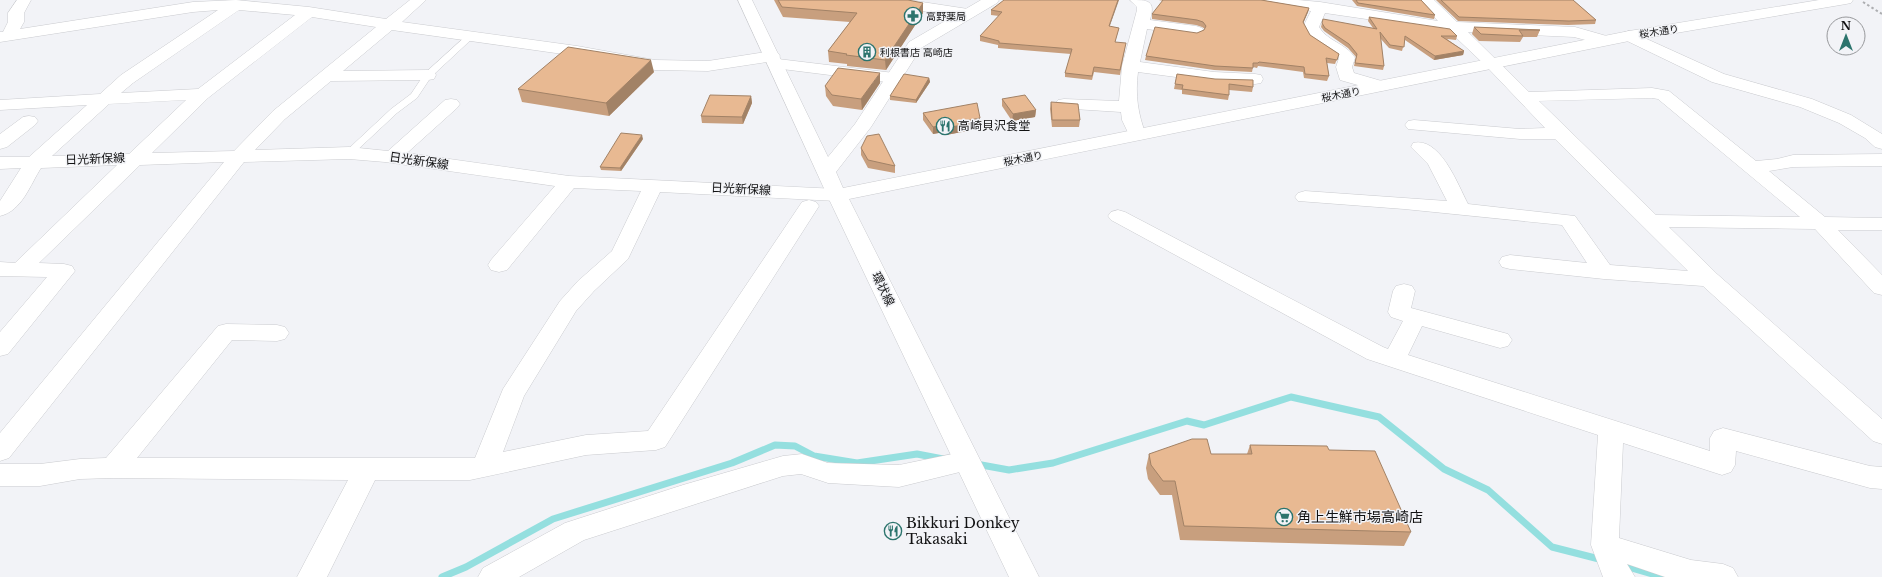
<svg xmlns="http://www.w3.org/2000/svg" width="1882" height="577" font-family="'Libre Baskerville','Noto Sans JP',serif">
  <rect width="100%" height="100%" fill="#f2f3f7"/>
  <g fill="none" stroke-linecap="round" stroke-linejoin="round">
    <g stroke="#94dfdf" stroke-width="7">
      <path d="M976,464L1009,470L1053,463L1187,421L1204,425L1291,397L1379,417L1444,469L1488,490L1552,547L1603,560"/>
      <path d="M1621,565L1663,577"/>
      <path d="M442,577L466,567L553,519L732,463L775,445L795,446L814,456L857,463L917,454L943,459"/>
    </g>
    <defs>
      <path id="service" d="M467,35H470L474,37L431,77L417,98L397,113L352,155H346L344,153L346,151L391,109L411,94L425,73Z"/>
      <g id="minor">
        <path d="M17,0H31L24,13V22L20,29L193,2L236,0L309,7L386,19L410,0H426L402,22L577,46L655,60L708,61L772,51L778,53L780,56L778,59L894,73L900,74L902,78L900,82L894,83L774,68L768,66L767,62L708,71L655,70L577,56L392,30L343,71L428,70L434,71L436,75L434,79L428,80L331,81L285,119L255,150L349,147L388,151L445,100L451,99L457,100L460,104L457,108L407,153L569,176L837,189L844,191L847,195L844,199L837,201L660,192L628,259L594,291L576,311L524,396L503,452L586,435L648,431L802,202L809,200L816,202L819,206L665,447L656,450L586,455L470,480H375L327,577H297L348,480L113,478L80,479L40,486H0V464H40L80,459L106,458L218,326L226,324L277,325L285,327L289,333L285,339L277,341L232,340L137,458H475L503,389L560,301L578,281L612,251L641,191L574,188L507,270L499,272L491,270L488,265L491,260L555,186L385,162L349,159L244,162L9,458L0,461V433L224,162L140,165L39,263L64,264L72,266L75,271L8,354L0,356V332L47,277L0,276V262L15,263L117,165L41,168C30,185 22,211 0,216V201L21,168L0,169V157H29L87,105L0,110V100L100,94L121,75L218,10L193,12L0,42V32H3L8,22V13ZM239,10L295,15L198,89L121,93L133,83ZM312,17L376,27L273,111L234,151L152,153L208,98ZM186,100L129,154L52,156L109,104Z"/>
        <path d="M888,0H909L968,9L973,11L976,14L973,17L968,19L894,6L889,5L887,2Z"/>
        <path d="M1130,0C1148,0 1156,0 1150,20L1196,26L1202,28L1204,31L1202,34L1196,36L1147,29L1140,62L1214,72L1255,74L1261,75L1263,79L1261,83L1255,84L1214,82L1138,72C1135,95 1138,114 1146,135L1143,139L1137,140L1131,139L1122,120L1121,112L1058,108L1055,104L1058,100L1064,99L1119,101L1122,66L1137,10V7Z"/>
        <path d="M1258,0H1298L1320,2L1438,21L1418,0H1434L1457,22L1575,27L1610,37L1612,40L1610,43L1604,45L1574,37L1468,32L1529,92L1652,88L1669,91L1756,161L1777,159L1793,155L1882,154V166L1793,167L1769,171L1825,217L1882,218V230H1838L1882,275V295L1874,293L1815,229L1669,227L1717,274L1882,419V444L1873,441L1703,286L1604,279L1510,269L1502,267L1499,262L1502,257L1510,255L1587,263L1562,225L1404,209L1298,201L1295,197L1298,193L1305,191L1447,201L1428,164L1411,147L1413,143C1440,136 1458,185 1468,204L1575,216L1610,265L1688,271L1555,139H1520L1408,129L1405,125L1408,121L1414,120L1520,129L1545,128L1486,66L1449,31L1325,13L1319,27C1328,42 1346,43 1355,58L1352,67L1354,73L1385,82L1388,86L1385,90L1379,91L1340,80L1336,67L1339,58L1338,56L1310,39L1303,27L1311,11L1265,4L1260,3ZM1652,98L1658,99L1800,217L1656,215L1539,101Z"/>
        <path d="M1629,31L1724,74L1812,99L1851,115L1882,134V149L1875,147L1865,138L1839,123L1800,107L1712,82L1623,39L1621,36L1623,33Z"/>
        <path d="M29,116L35,117L38,121L35,125L7,147L0,149V134L23,117Z"/>
        <path d="M1118,210L1125,212L1383,347L1388,349L1403,321L1391,317L1388,312L1393,291L1396,286L1404,284L1412,286L1415,291L1411,308L1508,334L1512,340L1508,346L1500,348L1422,326L1408,355L1710,451V438L1714,431L1723,428L1870,466L1882,467V489L1870,488L1736,451L1735,465L1731,472L1722,475L1623,443L1619,538L1691,560L1723,564L1733,568L1738,577H1665L1627,564L1635,577H1603L1591,545L1598,435L1367,359L1111,220L1108,216L1111,212Z"/>
        <path d="M967,451L976,454L980,461L976,468L899,487L828,483L801,474L783,476L584,540L519,577H478L483,568L565,523L683,485L783,456L802,454L828,463L899,465Z"/>
      </g>
      <path id="tertiary" d="M738,0H752L828,157L855,124L909,42L981,0H999L997,3L921,48L871,127L836,172L843,188L1629,31L1819,0H1853L1851,3L1846,4L1629,41L849,199L1039,577H1009L827,195Z"/>
    </defs>
    <use href="#service" stroke="#cacbcf" stroke-width="1"/>
    <use href="#minor" stroke="#cacbcf" stroke-width="1"/>
    <use href="#tertiary" stroke="#cacbcf" stroke-width="1"/>
    <path stroke="#adaeb1" stroke-width="2" stroke-dasharray="2.5 2.5" stroke-linecap="butt" d="M1863,2L1882,14"/>
    <use href="#service" fill="#fff" fill-rule="evenodd"/>
    <use href="#minor" fill="#fff" fill-rule="evenodd"/>
    <use href="#tertiary" fill="#fff" fill-rule="evenodd"/>
  </g>
  <g fill="#c89f7e">
    <path d="M774,0H908L923,3V13L886,70L847,66V64L829,62L828,51L850,22L783,17Z"/>
    <path d="M1159,0H1261L1309,8L1308,12L1303,23L1310,35L1339,54L1335,64L1327,63L1329,76L1327,81L1304,78L1303,72L1258,66L1257,68L1253,67L1252,72L1214,70L1145,60L1146,56L1197,33L1204,30L1205,29L1202,27L1196,25L1152,19V14L1163,1Z"/>
    <path d="M1352,0H1421L1435,15L1434,19L1357,6Z"/>
    <path d="M1436,0H1573L1596,20L1595,24L1568,25L1458,21Z"/>
    <path d="M991,10L1119,28L1115,42L1125,48L1120,75L1094,72L1092,80L1065,77V73L1071,54L998,48V45L980,41V36L999,16L991,15Z"/>
    <path d="M1369,17L1457,36L1456,40L1447,39L1464,51L1463,55L1434,60L1405,40L1402,51L1389,48L1380,38L1384,66L1383,70L1354,66L1356,57L1348,48L1324,31L1321,27L1322,23L1373,28L1368,21Z"/>
    <path d="M1474,27L1540,30L1537,37H1523L1520,42L1479,41L1472,34Z"/>
    <path d="M654,72L609,116L522,102L518,89Z"/>
    <path d="M1177,74L1253,87L1252,92L1229,90V95L1228,100L1182,94V90L1174,89Z"/>
    <path d="M929,78L930,82L916,103L890,100V96Z"/>
    <path d="M880,83L862,110L833,106L826,96L825,86Z"/>
    <path d="M751,96L752,103L743,124L702,123L701,116Z"/>
    <path d="M1002,99L1036,110L1035,117L1012,121L1002,106Z"/>
    <path d="M1051,102L1080,120L1079,127H1052L1050,109Z"/>
    <path d="M923,113L980,126L967,128V131L946,135L944,132L933,134L923,120Z"/>
    <path d="M643,139L621,171L601,170L600,167Z"/>
    <path d="M861,148L895,166V173L868,168L861,155Z"/>
    <path d="M1250,445L1329,450L1411,532L1404,546L1180,540L1172,495H1160L1148,479L1146,468L1149,454H1247Z"/>
  </g>
  <g fill="#a28266">
    <path d="M1118,0H1119L1108,31L1109,26Z"/>
    <path d="M923,3V13L886,70L885,60Z"/>
    <path d="M1309,8L1308,12L1302,26L1303,22Z"/>
    <path d="M1464,51L1463,55L1434,60L1435,56Z"/>
    <path d="M651,60L654,72L609,116L606,103Z"/>
    <path d="M880,73V83L862,110L861,99Z"/>
    <path d="M929,78L930,82L916,103V100Z"/>
    <path d="M751,96L752,103L743,124L742,117Z"/>
    <path d="M1036,110L1035,117L1012,121L1013,114Z"/>
    <path d="M980,118V126L967,128V131L946,135V128L965,121Z"/>
    <path d="M944,125V132L933,134V127Z"/>
    <path d="M642,135L643,139L621,171L620,168Z"/>
  </g>
  <g fill="#e8b992" stroke="#a28266">
    <path d="M778,0H908L923,3L885,60L846,55L847,54L828,51L857,13L782,7Z"/>
    <path d="M1004,0H1118L1109,26L1119,28L1115,42L1126,43L1120,70L1094,67L1092,76L1065,73L1072,49L999,43V41L980,36L1002,12L991,10Z"/>
    <path d="M1163,0H1261L1309,8L1303,22L1310,35L1339,54L1337,60L1326,58L1329,76L1305,74L1304,67L1259,62L1258,63H1253V68L1215,66L1146,56L1155,27L1197,33L1204,30L1206,26L1203,22L1197,20L1152,14Z"/>
    <path d="M1356,0H1421L1435,15L1358,3Z"/>
    <path d="M1441,0H1573L1596,20L1569,21L1459,17Z"/>
    <path d="M1369,17L1450,29L1457,36H1441L1464,51L1435,56L1405,36L1404,47L1390,45L1380,32L1384,66L1355,63L1357,54L1349,44L1325,28L1322,23L1323,19L1377,29Z"/>
    <path d="M1474,27L1540,30H1519L1523,36L1481,34Z"/>
    <path d="M568,47L651,60L606,103L518,89Z"/>
    <path d="M838,68L880,73L861,99L832,95L825,86Z"/>
    <path d="M904,74L929,78L916,100L890,96Z"/>
    <path d="M1177,74L1215,79L1253,80V87L1229,84V95L1182,89L1183,85L1175,84Z"/>
    <path d="M710,95L751,96L742,117L701,116Z"/>
    <path d="M1025,95L1036,110L1013,114L1002,99Z"/>
    <path d="M1051,102L1078,104L1080,120H1052Z"/>
    <path d="M977,103L980,118L965,121L967,124L946,128L944,125L933,127L923,113Z"/>
    <path d="M621,133L642,135L620,168L600,167Z"/>
    <path d="M879,134L895,166L868,160L861,148L867,136Z"/>
    <path d="M1192,439H1207L1211,454H1252L1250,445L1327,446L1329,450L1375,451L1411,532L1184,526L1175,481H1163L1151,465L1149,454Z"/>
  </g>
  <defs>
    <symbol id="pharmacy-ring" viewBox="-11 -11 22 22"><circle r="9.5" fill="#f2f3f7" stroke="#2c746d" stroke-width="1.5"/><path d="M-2-6h4v4h4v4h-4v4h-4v-4h-4v-4h4Z" fill="#2c746d"/></symbol>
    <symbol id="building-ring" viewBox="-11 -11 22 22"><circle r="9.5" fill="#f2f3f7" stroke="#2c746d" stroke-width="1.5"/><path d="M-4-6H4V6H1V3H-1V6H-4ZM-2.5-4.3h1.7v1.8h-1.7ZM.8-4.3h1.7v1.8H.8ZM-2.5-1h1.7V.8h-1.7ZM.8-1h1.7V.8H.8Z" fill="#2c746d"/></symbol>
    <symbol id="restaurant-ring" viewBox="-11 -11 22 22"><circle r="9.5" fill="#f2f3f7" stroke="#2c746d" stroke-width="1.5"/><path d="M-5-6h1v4h1v-4h1v4h1v-4h1v5L-1.5 .5V6h-2V.5L-5-1ZM5-6V6H3V1.5H1.5Q1.5-4 5-6Z" fill="#2c746d"/></symbol>
    <symbol id="supermarket-ring" viewBox="-11 -11 22 22"><circle r="9.5" fill="#f2f3f7" stroke="#2c746d" stroke-width="1.5"/><path d="M-6-5.5h2.5l.6 2H6L4.5 2H-2.5L-4.4-4H-6ZM-1.5 3.2a1.3 1.3 0 1 0 .1 0ZM3 3.2a1.3 1.3 0 1 0 .1 0Z" fill="#2c746d"/></symbol>
  </defs>
  <g fill-rule="evenodd">
    <use href="#pharmacy-ring" x="903" y="6" width="20" height="20"/>
    <use href="#building-ring" x="857" y="42" width="20" height="20"/>
    <use href="#restaurant-ring" x="935" y="116" width="20" height="20"/>
    <use href="#supermarket-ring" x="1274" y="507" width="20" height="20"/>
    <use href="#restaurant-ring" x="883" y="521" width="20" height="20"/>
  </g>
  <g text-anchor="middle" stroke-width="3" stroke-linejoin="round" paint-order="stroke">
    <g font-size="10" fill="#121213" stroke="#f2f3f7" text-anchor="start">
      <text x="926" y="20">高野薬局</text>
      <text x="880" y="56">利根書店 高崎店</text>
    </g>
    <g font-size="10" fill="#121213" stroke="#f2f3f7">
      <text transform="translate(1659 31) rotate(-9)" y="4">桜木通り</text>
      <text transform="translate(1341 94) rotate(-11)" y="4">桜木通り</text>
      <text transform="translate(1023 158) rotate(-11)" y="4">桜木通り</text>
    </g>
    <g font-size="12" fill="#121213" stroke="#f2f3f7" text-anchor="start">
      <text x="958" y="130">高崎貝沢食堂</text>
    </g>
    <g font-size="12" fill="#121213" stroke="#f2f3f7">
      <text transform="translate(95 159) rotate(-2)" y="4">日光新保線</text>
      <text transform="translate(419 161) rotate(8)" y="4">日光新保線</text>
      <text transform="translate(741 189) rotate(3)" y="4">日光新保線</text>
      <text transform="translate(883 289) rotate(64)" y="4">環状線</text>
    </g>
    <g font-size="14" fill="#121213" stroke="#f2f3f7" text-anchor="start">
      <text x="1297" y="522">角上生鮮市場高崎店</text>
      <text x="906" y="528">Bikkuri Donkey<tspan x="906" dy="16">Takasaki</tspan></text>
    </g>
  </g>
  <g transform="translate(1846 36)"><circle r="19" fill="#f2f3f7" stroke="#98999c"/>
  <path d="M0-3L7 15L0 10L-7 15Z" fill="#2c746d"/>
  <text y="-6" font-size="11" font-weight="bold" text-anchor="middle" fill="#121213">N</text>
  </g>
</svg>
